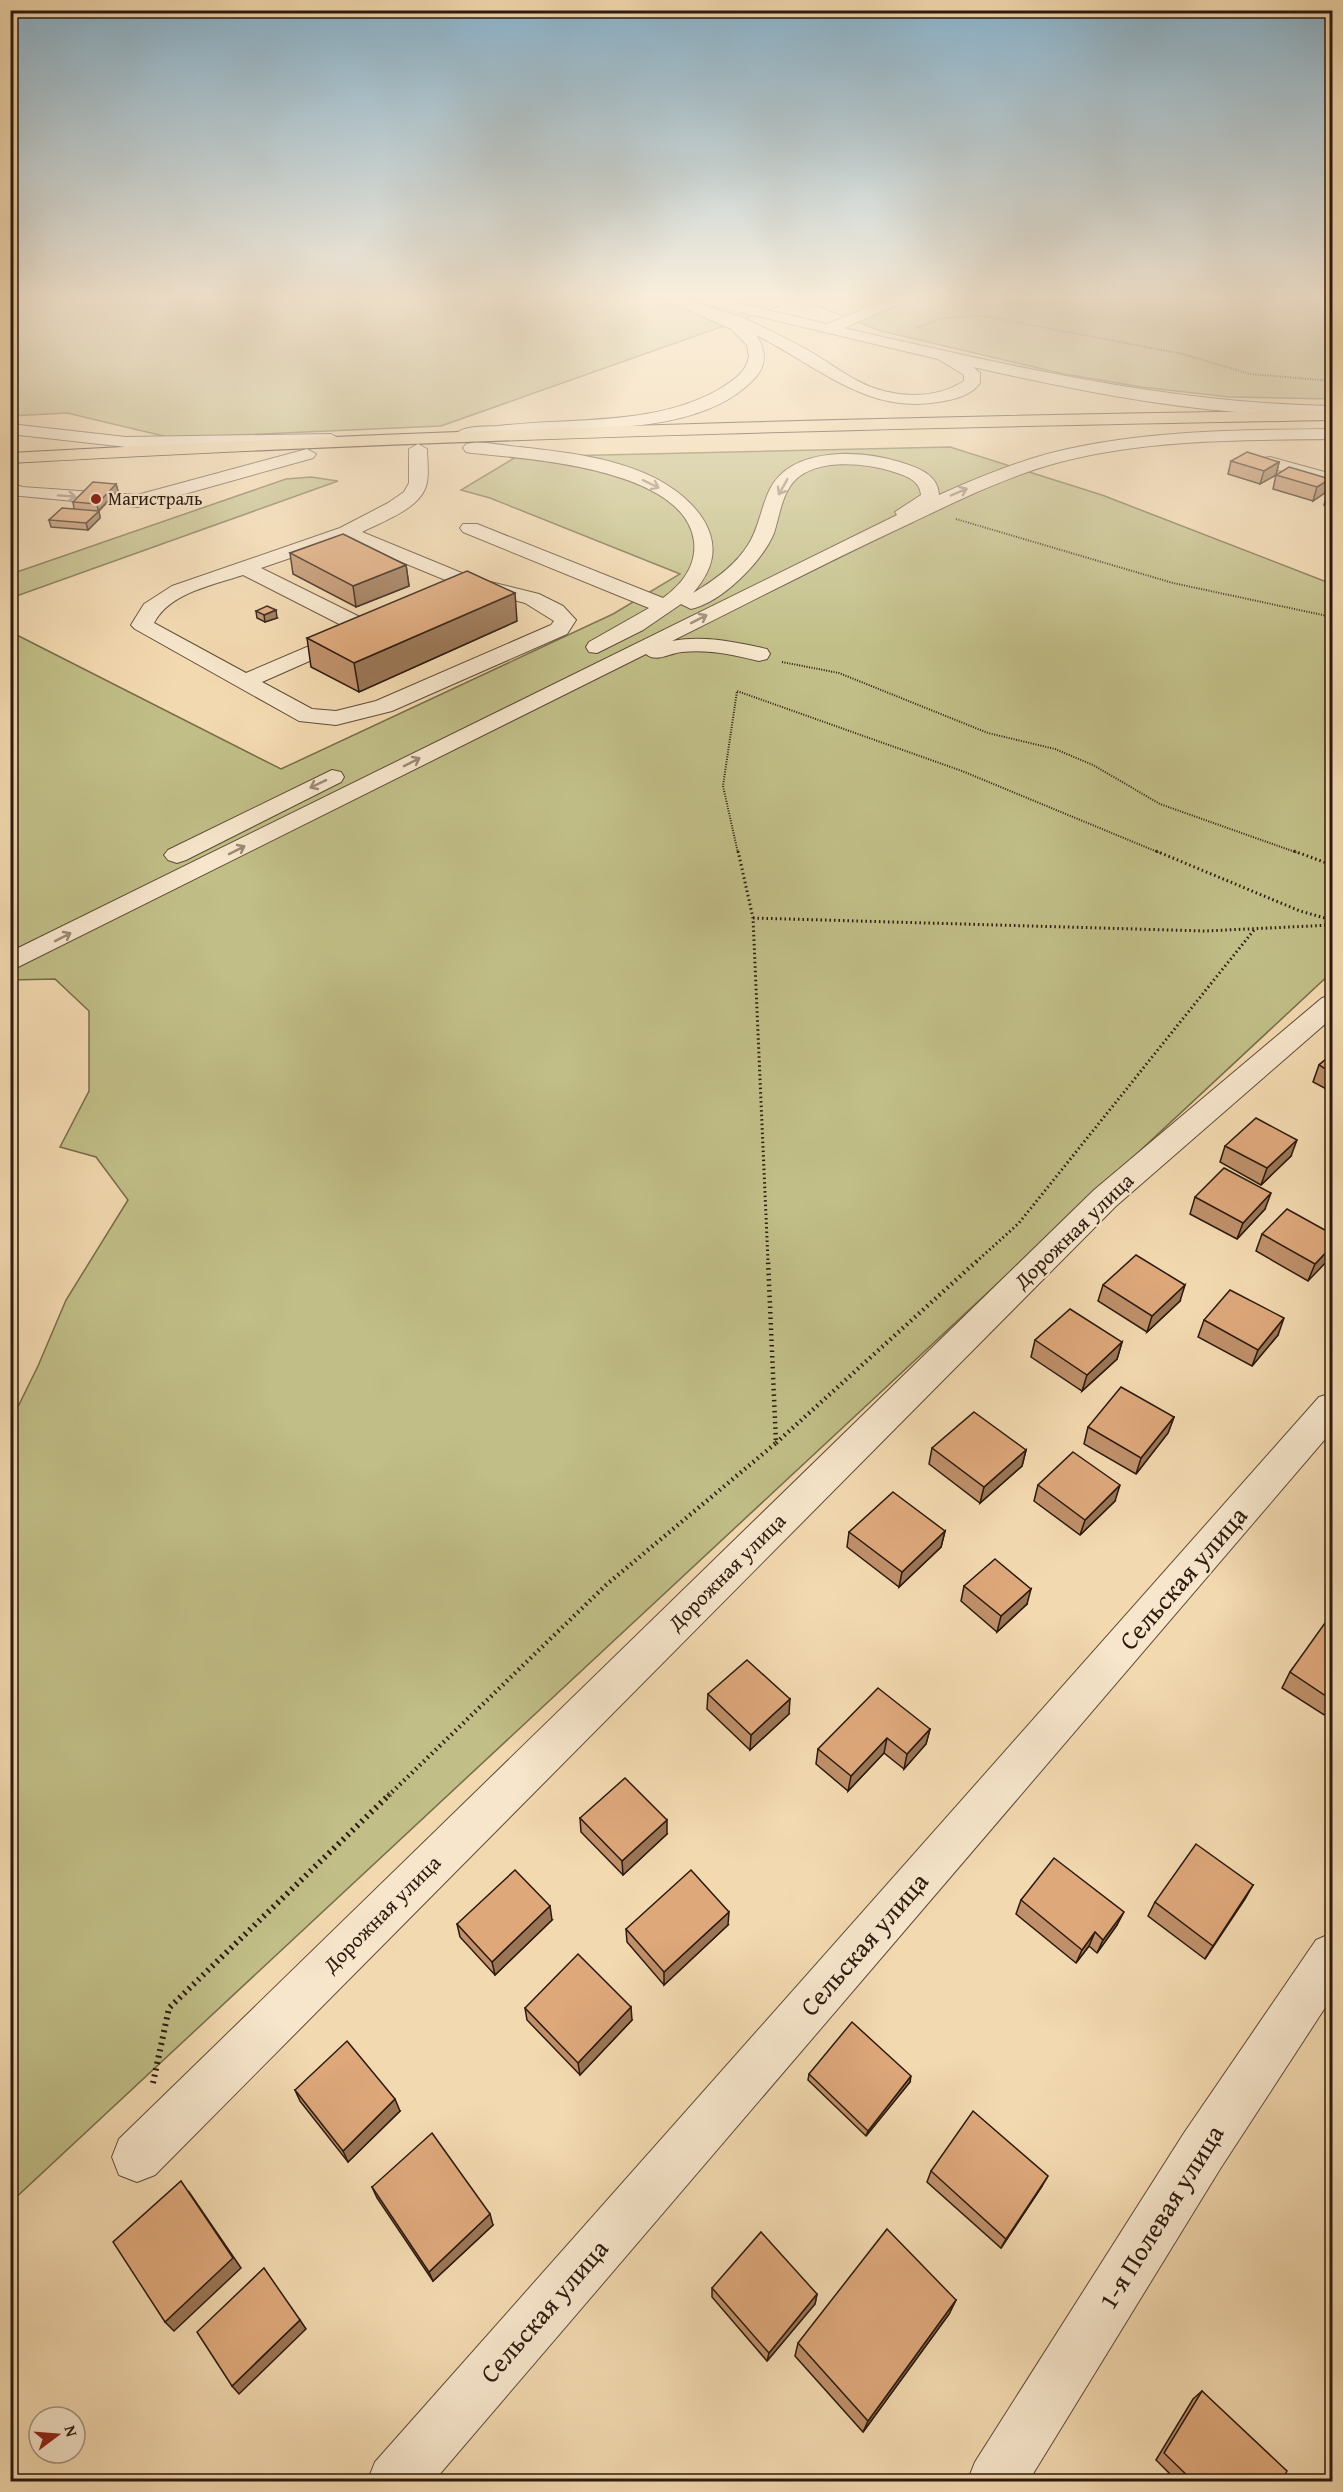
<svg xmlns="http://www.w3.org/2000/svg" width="1343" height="2492" font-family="'Gentium Book Plus',serif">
  <rect width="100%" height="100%" fill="#f3d9b0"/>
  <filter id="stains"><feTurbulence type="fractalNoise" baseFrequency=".00333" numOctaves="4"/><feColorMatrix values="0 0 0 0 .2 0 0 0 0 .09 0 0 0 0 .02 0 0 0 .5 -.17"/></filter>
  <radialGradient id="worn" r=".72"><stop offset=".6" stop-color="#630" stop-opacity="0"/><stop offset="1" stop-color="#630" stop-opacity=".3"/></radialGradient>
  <g fill="#c1be87" stroke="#766c4a" stroke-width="1.5">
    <path d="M11,299H1332V399L1229,397L1141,387L1064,374L881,331L800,299L441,426L172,438L67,413L11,416Z"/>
    <path d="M950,447L1102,495L1332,584V972L11,2202V1421L38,1366L66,1300L128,1200L96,1157L60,1147L89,1091V1011L55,979L11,980V632L281,769L613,614L680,574L490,498L461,490L516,457Z"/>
    <path d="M311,477L338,481L11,598V574L286,479Z"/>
  </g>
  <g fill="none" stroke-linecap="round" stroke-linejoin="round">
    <defs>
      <g id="minor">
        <path d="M664,299C691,299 716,310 741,317C765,328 789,339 811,352C827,361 842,373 858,381C889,398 934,401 964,381V375L938,359L702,303L695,299H721L827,324L890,299H910L844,328C1006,365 1165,403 1332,406V416C1211,417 1091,394 973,367L980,373V383C972,394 957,399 944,401C869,417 818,366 756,335C767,351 767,366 753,380C703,432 604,427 537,432C513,434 488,437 464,440L455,435C462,425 487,427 499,426C573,417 657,427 723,387C735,379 746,372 749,357L747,345L731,329Z"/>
        <path d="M10,424L126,437L331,434L340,439L331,444L126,447L10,434Z"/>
        <path d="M1332,429V439C1242,440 1148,439 1060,462C1008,476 961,499 913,522C831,560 752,601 672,641C704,635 735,642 767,649L770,654L767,659L759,661C734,655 708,649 682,652C670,653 656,663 646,654L10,971V952L897,515L895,512L921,495C920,479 903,475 891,471C862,462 810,458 791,485C781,499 779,518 774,533C762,562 722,602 691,609L681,604L643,630L597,653L589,652L586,647L589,642L649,608L463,532L460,528L463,524H477L663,598C681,585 697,566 694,541C684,468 528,459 472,453L466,452L463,448L466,444C482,440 504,446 520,447C582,454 666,463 703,519C720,547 713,570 693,593C713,581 735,566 748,545C759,528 761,507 770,489C792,446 860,450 900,462C918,468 938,474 939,495C977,478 1015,462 1055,452C1145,430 1239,430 1332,429Z"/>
        <path d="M418,444L427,449C427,459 429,472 427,482C423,508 383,521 362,532L474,578L539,594L563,606L576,620L567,634L392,711L336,725L299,721L135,629L131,625L144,604L172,586L340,528L388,503L404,492L409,483V449ZM346,539L460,586L525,603L554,621L551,625L376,701L336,711L312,709L262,682L357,640L358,633H372L375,628L372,623L261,568ZM243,575L349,629L246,673L154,623C169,593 213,585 243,575Z"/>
        <path d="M307,449L316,454L313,458L138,507L10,495V482L22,487L137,495Z"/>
        <path d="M1270,457L1332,474V485L1264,466L1261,462L1264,458Z"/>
        <path d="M332,770L341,772L344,777L341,782L186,860L177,863L168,860L164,855L168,850Z"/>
        <path d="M1332,995V1018L1116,1206L155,2175L137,2182L119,2175L112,2157L119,2139L1094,1190L1322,998Z"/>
        <path d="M1332,1393V1431L433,2482H367L375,2462L1319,1397Z"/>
        <path d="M1332,1933V1997L1220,2169L1028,2482H967L975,2462L1184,2133L1316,1940Z"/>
      </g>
      <path id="highway" d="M1332,410V420C891,428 451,438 10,463V453C451,428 891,417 1332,410Z"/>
    </defs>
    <use href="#minor" stroke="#5e4a36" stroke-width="2"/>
    <use href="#highway" stroke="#2c1a0e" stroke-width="2"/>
    <g stroke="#2c1a0e" stroke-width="2" stroke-dasharray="1 1.5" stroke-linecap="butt">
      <path d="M916,328L943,318L983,316L1183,354L1250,374L1332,381"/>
      <path d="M956,519L1173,583L1332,617"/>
      <path d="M782,662L839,673L988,733L1055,749L1093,765L1160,804L1298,853"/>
      <path d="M738,853L723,786L737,691L962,771L1160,853"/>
    </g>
    <g stroke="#2c1a0e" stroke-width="3" stroke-dasharray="1.5 3" stroke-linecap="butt">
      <path d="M738,851L753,918L768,1262"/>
      <path d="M1156,851L1300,911L1332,920"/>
      <path d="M1294,851L1332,865"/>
      <path d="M753,918L1205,931L1332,925"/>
      <path d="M976,1262L1019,1223L1254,930"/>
    </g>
    <g stroke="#2c1a0e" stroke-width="4.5" stroke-dasharray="1.5 4" stroke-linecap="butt">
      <path d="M776,1443L978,1260"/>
      <path d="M388,1796L606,1585L776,1443L768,1260"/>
    </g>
    <path stroke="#2c1a0e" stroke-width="6" stroke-dasharray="2 4.5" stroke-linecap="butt" d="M153,2083L169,2008L390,1794"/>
    <use href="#minor" fill="#f7e6cc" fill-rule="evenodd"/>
    <use href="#highway" fill="#f3d9b0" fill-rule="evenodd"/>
  </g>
  <g fill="#bf906a" stroke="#2c1a0e" stroke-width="1.5">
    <path d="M10,416L18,422L15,431H10Z"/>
    <path d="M1231,461L1279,462L1276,475L1260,484L1228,474Z"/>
    <path d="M1276,475L1330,479L1326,492L1313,501L1273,489Z"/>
    <path d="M116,484L118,491L99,511L100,518L88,530L51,527L49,520L74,509L73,502Z"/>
    <path d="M1332,488V507L1324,505L1328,491Z"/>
    <path d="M290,553L406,565L409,586L356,607L293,574Z"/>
    <path d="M256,611L277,618L265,622L257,618Z"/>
    <path d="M517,621L359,692L311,667L307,638Z"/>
    <path d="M1332,1054V1092L1313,1082L1319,1065Z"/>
    <path d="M1225,1146L1291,1156L1261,1185L1220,1162Z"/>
    <path d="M1332,1160V1178L1327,1175Z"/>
    <path d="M1195,1197L1265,1209L1237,1239L1190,1214Z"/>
    <path d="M1262,1234H1332L1308,1281L1256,1251Z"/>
    <path d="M1103,1285L1180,1301L1147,1332L1098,1301Z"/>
    <path d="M1204,1320L1278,1335L1252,1366L1198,1337Z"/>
    <path d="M1035,1340L1122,1342L1117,1359L1082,1391L1031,1357Z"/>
    <path d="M1174,1417L1168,1433L1136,1474L1084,1444L1088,1427Z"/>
    <path d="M932,1448L1026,1450L1022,1466L980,1503L929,1464Z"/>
    <path d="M1038,1485L1115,1501L1080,1535L1034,1501Z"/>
    <path d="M945,1531L941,1547L899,1587L847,1547L849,1532Z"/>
    <path d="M964,1586L1027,1604L997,1632L961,1601Z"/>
    <path d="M1332,1617V1720L1282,1688L1290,1672Z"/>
    <path d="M708,1694L789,1714L750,1750L707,1709Z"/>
    <path d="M930,1729L926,1744L904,1769L884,1753L848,1791L816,1764L818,1749Z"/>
    <path d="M580,1818L667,1834L623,1875L581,1832Z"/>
    <path d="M1253,1885L1205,1959L1148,1916L1155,1902Z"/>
    <path d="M1021,1900L1117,1925L1097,1953L1089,1946L1076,1963L1016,1914Z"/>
    <path d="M552,1920L495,1975L460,1937L457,1924Z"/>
    <path d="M728,1925L664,1985L627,1942L626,1929Z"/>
    <path d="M525,2008L632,2020L580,2075L527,2020Z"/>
    <path d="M809,2074L910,2082L866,2136L808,2080Z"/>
    <path d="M295,2090L400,2111L348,2162L300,2101Z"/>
    <path d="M931,2171L1042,2186L1001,2248L927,2182Z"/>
    <path d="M372,2187L493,2225L433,2281L377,2198Z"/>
    <path d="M712,2288L817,2294L815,2304L767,2361L712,2297Z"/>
    <path d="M956,2300L949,2314L863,2432L795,2356L798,2343Z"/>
    <path d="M1202,2391L1282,2481H1177L1156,2460L1193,2399Z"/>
  </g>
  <g fill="#9b7656" stroke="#2c1a0e" stroke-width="1.5">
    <path d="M16,416L18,422L15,431L13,425Z"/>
    <path d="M1279,462L1276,475L1260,484L1264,471Z"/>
    <path d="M1330,479L1326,492L1313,501L1317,487Z"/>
    <path d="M116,484L118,491L98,511L97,504Z"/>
    <path d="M99,511L100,518L88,530L86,523Z"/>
    <path d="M406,565L409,586L356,607L353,586Z"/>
    <path d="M515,593L517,621L359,692L354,663Z"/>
    <path d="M276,610L277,618L265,622L264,615Z"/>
    <path d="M1297,1140L1291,1156L1261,1185L1267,1168Z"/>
    <path d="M1271,1193L1265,1209L1237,1239L1243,1223Z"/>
    <path d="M1332,1246V1256L1308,1281L1315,1264Z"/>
    <path d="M1185,1285L1180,1301L1147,1332L1152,1316Z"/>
    <path d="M1284,1318L1278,1335L1252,1366L1258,1350Z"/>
    <path d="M1122,1342L1117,1359L1082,1391L1087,1375Z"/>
    <path d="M1174,1417L1168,1433L1136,1474L1141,1458Z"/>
    <path d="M1026,1450L1022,1466L980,1503L984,1487Z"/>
    <path d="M1120,1485L1115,1501L1080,1535L1085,1520Z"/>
    <path d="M945,1531L941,1547L899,1587L902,1572Z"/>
    <path d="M1031,1589L1027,1604L997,1632L1001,1616Z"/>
    <path d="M790,1699L789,1714L750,1750L751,1735Z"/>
    <path d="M930,1729L926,1744L904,1769L907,1754Z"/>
    <path d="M887,1738L884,1753L848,1791L851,1776Z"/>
    <path d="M667,1820V1834L623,1875L622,1861Z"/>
    <path d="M1253,1885L1245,1899L1205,1959L1213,1946Z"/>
    <path d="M550,1906L552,1920L495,1975L492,1962Z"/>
    <path d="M729,1912L728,1925L664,1985V1972Z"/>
    <path d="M1124,1912L1117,1925L1097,1953L1103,1940Z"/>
    <path d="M1095,1932L1089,1946L1076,1963L1082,1950Z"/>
    <path d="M631,2007L632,2020L580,2075L578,2063Z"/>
    <path d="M911,2076L910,2082L866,2136L868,2131Z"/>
    <path d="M395,2099L400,2111L348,2162L343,2151Z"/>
    <path d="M1048,2176L1042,2186L1001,2248L1006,2239Z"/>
    <path d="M189,2192L241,2268L174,2331L165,2322Z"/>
    <path d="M490,2214L493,2225L433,2281L429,2272Z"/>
    <path d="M817,2294L815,2304L767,2361L769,2353Z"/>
    <path d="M956,2300L949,2314L863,2432L868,2421Z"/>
    <path d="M300,2320L306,2329L239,2394L232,2386Z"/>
  </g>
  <g fill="#dea87b" stroke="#2c1a0e" stroke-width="1.5">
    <path d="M10,416H16L13,425H10Z"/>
    <path d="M1247,452L1279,462L1264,471L1231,461Z"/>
    <path d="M1289,467L1330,479L1317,487L1276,475Z"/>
    <path d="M93,482L116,484L97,504L73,502Z"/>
    <path d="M62,508L99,511L86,523L49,520Z"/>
    <path d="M343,534L406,565L353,586L290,553Z"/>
    <path d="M467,571L515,593L354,663L307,638Z"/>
    <path d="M267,606L276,610L264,615L256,611Z"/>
    <path d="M1332,1054V1073L1319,1065Z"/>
    <path d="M1256,1118L1297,1140L1267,1168L1225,1146Z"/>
    <path d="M1224,1168L1271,1193L1243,1223L1195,1197Z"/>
    <path d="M1287,1209L1332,1234V1246L1315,1264L1262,1234Z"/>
    <path d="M1136,1255L1185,1285L1152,1316L1103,1285Z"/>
    <path d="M1230,1290L1284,1318L1258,1350L1204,1320Z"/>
    <path d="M1070,1309L1122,1342L1087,1375L1035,1340Z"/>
    <path d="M1121,1387L1174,1417L1141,1458L1088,1427Z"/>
    <path d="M974,1412L1026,1450L984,1487L932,1448Z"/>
    <path d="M1073,1452L1120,1485L1085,1520L1038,1485Z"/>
    <path d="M893,1492L945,1531L902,1572L849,1532Z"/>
    <path d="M995,1559L1031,1589L1001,1616L964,1586Z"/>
    <path d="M1330,1616L1332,1617V1700L1290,1672Z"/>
    <path d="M747,1660L790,1699L751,1735L708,1694Z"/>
    <path d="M878,1688L930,1729L907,1754L887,1738L851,1776L818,1749Z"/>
    <path d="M625,1778L667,1820L622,1861L580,1818Z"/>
    <path d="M1196,1844L1253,1885L1213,1946L1155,1902Z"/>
    <path d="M1054,1858L1124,1912L1103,1940L1095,1932L1082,1950L1021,1900Z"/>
    <path d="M515,1870L550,1906L492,1962L457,1924Z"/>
    <path d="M691,1870L729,1912L664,1972L626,1929Z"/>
    <path d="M578,1954L631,2007L578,2063L525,2008Z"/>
    <path d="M852,2022L911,2076L868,2131L809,2074Z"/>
    <path d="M347,2041L395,2099L343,2151L295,2090Z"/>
    <path d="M973,2111L1048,2176L1006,2239L931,2171Z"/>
    <path d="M432,2133L490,2214L429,2272L372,2187Z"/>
    <path d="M181,2181L233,2258L165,2322L113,2242Z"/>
    <path d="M887,2229L956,2300L868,2421L798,2343Z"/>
    <path d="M761,2232L817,2294L769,2353L712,2288Z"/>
    <path d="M264,2268L300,2320L232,2386L197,2332Z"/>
    <path d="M1202,2391L1287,2471L1282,2481H1193L1164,2453Z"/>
  </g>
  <defs><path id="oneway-shaft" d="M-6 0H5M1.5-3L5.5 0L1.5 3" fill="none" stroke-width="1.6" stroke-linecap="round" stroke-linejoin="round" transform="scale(1.5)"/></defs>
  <g stroke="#9c8a76">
    <use href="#oneway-shaft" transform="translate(651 484) rotate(26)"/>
    <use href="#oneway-shaft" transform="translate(783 487) rotate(119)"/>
    <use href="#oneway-shaft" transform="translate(959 492) rotate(-23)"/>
    <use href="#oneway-shaft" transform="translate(67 496) rotate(4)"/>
    <use href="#oneway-shaft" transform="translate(699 619) rotate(-27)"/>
    <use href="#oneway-shaft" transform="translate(412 762) rotate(-27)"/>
    <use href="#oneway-shaft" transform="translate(318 784) rotate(154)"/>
    <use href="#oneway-shaft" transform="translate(237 850) rotate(-27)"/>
    <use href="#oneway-shaft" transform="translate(63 937) rotate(-27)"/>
  </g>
  <linearGradient id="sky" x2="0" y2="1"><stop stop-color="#89b6d2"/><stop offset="0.46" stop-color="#faeedb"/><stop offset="1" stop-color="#faeedb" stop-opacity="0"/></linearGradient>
  <rect width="1343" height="648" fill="url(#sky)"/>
  <circle fill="#8f2418" stroke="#f7e6cc" stroke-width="2" cx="96" cy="499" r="6"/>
  <g text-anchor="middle" stroke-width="4.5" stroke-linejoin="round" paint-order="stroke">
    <g font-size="18" fill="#2c1a0e" stroke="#f7e6cc" text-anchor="start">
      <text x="108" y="505">Магистраль</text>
    </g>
    <g font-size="21" fill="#2c1a0e" stroke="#f7e6cc">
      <text transform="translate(1074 1231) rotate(-44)" y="7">Дорожная улица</text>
      <text transform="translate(727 1572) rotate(-45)" y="7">Дорожная улица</text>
      <text transform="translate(382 1914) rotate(-45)" y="7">Дорожная улица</text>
    </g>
    <g font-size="26" fill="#2c1a0e" stroke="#f7e6cc">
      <text transform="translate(1183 1578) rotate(-49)" y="9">Сельская улица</text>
      <text transform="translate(864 1944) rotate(-49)" y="9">Сельская улица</text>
      <text transform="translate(1161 2217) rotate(-58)" y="9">1-я Полевая улица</text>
      <text transform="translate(544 2311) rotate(-49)" y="9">Сельская улица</text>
    </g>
  </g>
  <rect width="1343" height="2492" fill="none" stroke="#f3d9b0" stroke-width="36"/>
  <rect x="12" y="12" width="1319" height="2468" fill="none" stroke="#2c1a0e" stroke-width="3"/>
  <rect x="18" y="18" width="1307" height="2456" fill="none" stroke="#2c1a0e" stroke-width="1.5"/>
  <g transform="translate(57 2435) rotate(74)"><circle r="28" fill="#f7e6cc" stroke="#a69480" stroke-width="1.5"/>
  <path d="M0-4.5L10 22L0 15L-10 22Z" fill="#8f2418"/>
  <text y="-9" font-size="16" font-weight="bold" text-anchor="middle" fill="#2c1a0e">N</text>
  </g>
  <rect width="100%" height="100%" filter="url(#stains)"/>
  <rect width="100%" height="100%" fill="url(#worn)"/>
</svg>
